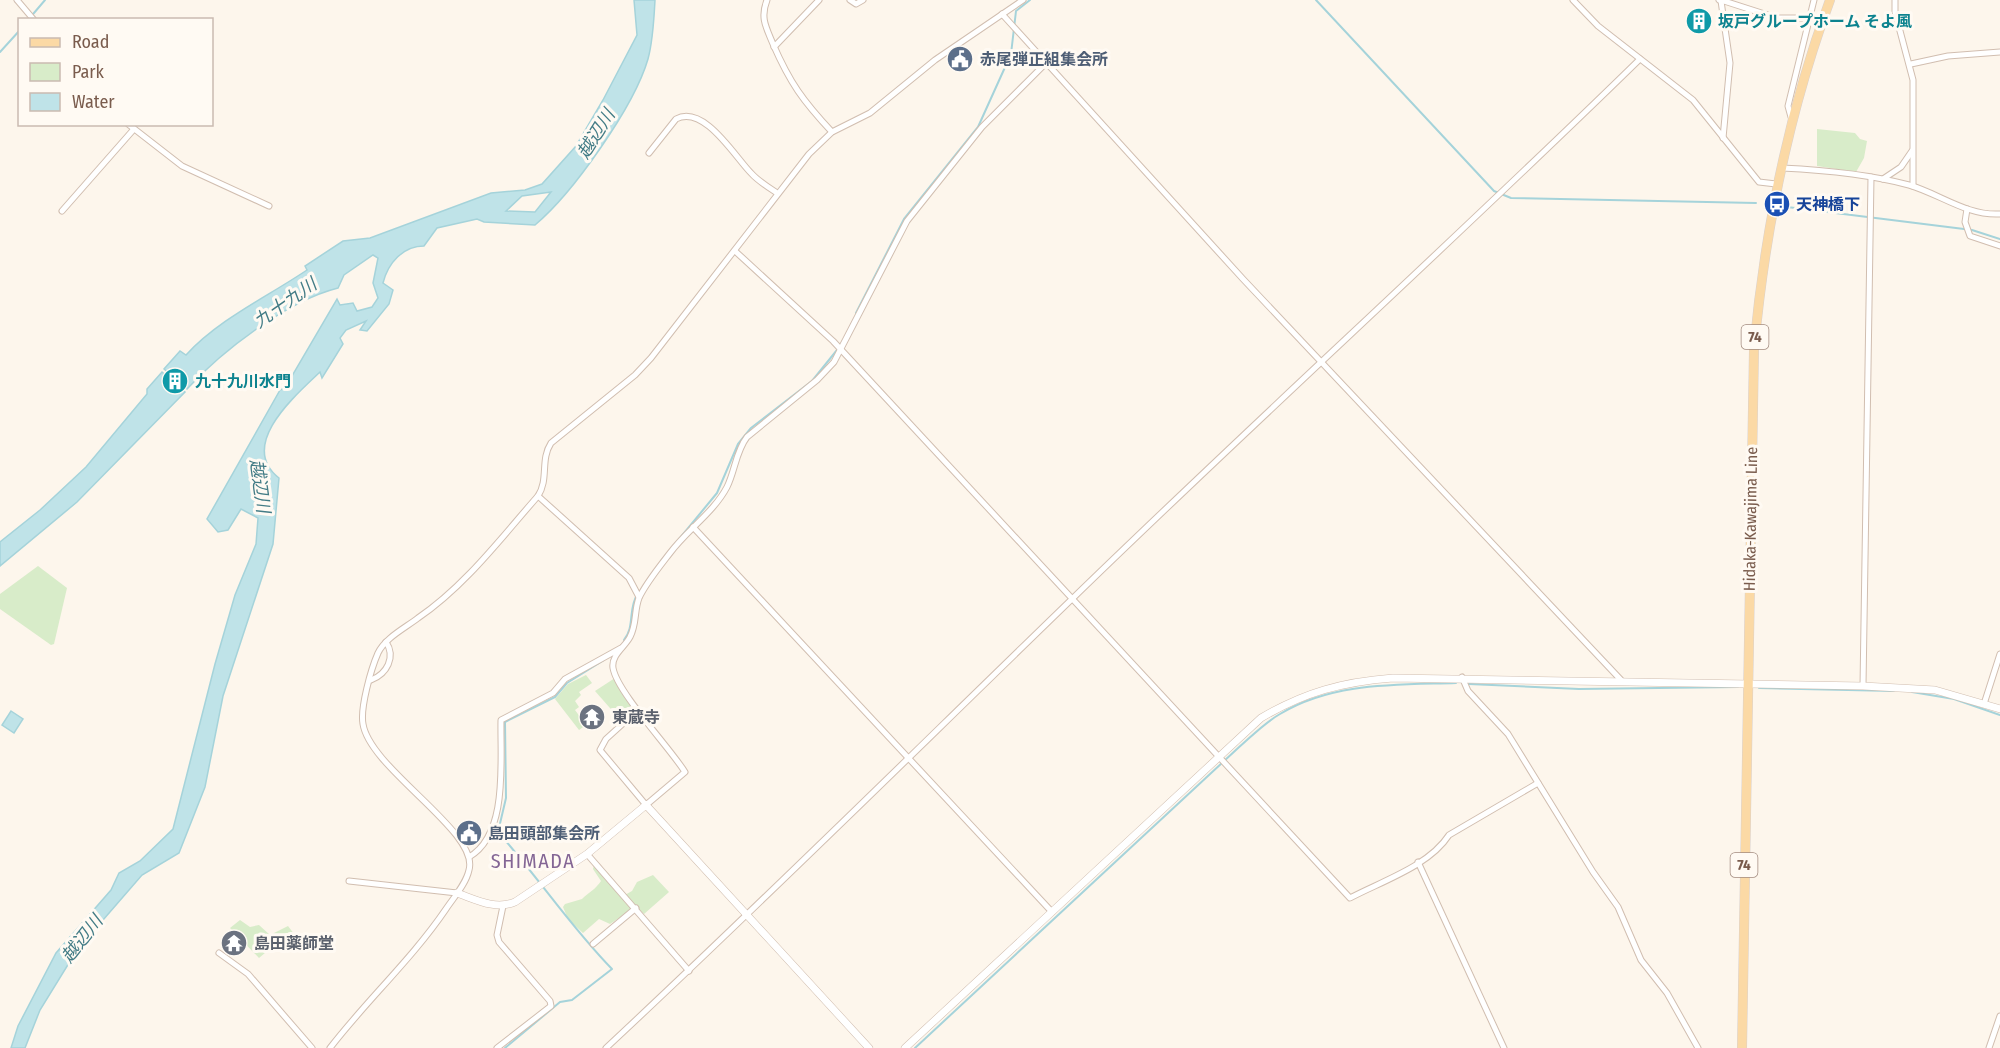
<svg xmlns="http://www.w3.org/2000/svg" width="2000" height="1048" font-family="'Fira Sans Condensed','Noto Sans JP',sans-serif">
  <rect width="100%" height="100%" fill="#fdf6ec"/>
  <g fill="#d8ecc9">
    <path d="M1817,129L1855,133L1860,139L1867,141L1864,158L1856,172L1817,166Z"/>
    <path d="M38,566L67,588L54,644L51,645L0,609V594Z"/>
    <path d="M586,675L592,683L579,692L581,695L575,701L579,707L575,710L586,725L579,730L555,699L568,684Z"/>
    <path d="M615,678L632,707L617,716L595,691Z"/>
    <path d="M594,865L608,873L623,896L632,891L637,882L653,875L669,892L644,914L640,910L628,912L610,924L599,919L583,933L568,919L563,907L565,904L582,899C588,893 596,889 601,881L593,869Z"/>
    <path d="M240,920L250,927L259,925L270,935L288,926L301,943L288,951L278,942L259,958L230,928Z"/>
  </g>
  <g fill="#bfe3e8" stroke="#a5d3da" stroke-width="1.5" fill-rule="evenodd">
    <path d="M634,0H655C654,19 653,41 648,59C634,107 573,193 535,225L484,222L477,219L437,228L424,246C403,246 388,263 383,283L393,290L389,304L367,331L360,330L366,321L346,330L340,338L343,344L322,378L320,372C296,395 237,445 279,478L273,544L223,696L205,787L179,853L142,875L77,950L40,1010L25,1048H11L18,1026L56,953L111,890L119,873L140,861L173,829L215,664L235,595L256,544L258,518L241,509L228,530L218,532L207,519L280,390L285,388L337,299L340,305L353,303L357,311L372,307L378,298L373,283L378,258L373,255L344,275L338,288C287,301 223,350 187,389L164,369L180,351L186,355C219,319 267,297 307,270L305,266L343,241L370,238L491,193L525,190L542,184L576,146L603,100L637,35ZM551,192L535,212L506,211L522,196Z"/>
    <path d="M162,372L185,392L77,502L0,566V542L40,510L86,467L147,394V389Z"/>
    <path d="M11,711L23,719L14,733L2,725Z"/>
  </g>
  <g fill="none" stroke-linecap="round" stroke-linejoin="round">
    <g stroke="#a5d3da" stroke-width="2">
      <path d="M1316,0L1494,191L1511,198L1756,203"/>
      <path d="M28,20L45,0"/>
      <path d="M0,52L20,30"/>
      <path d="M1779,206L1972,230L2000,239"/>
      <path d="M856,313L904,219L978,127L1011,54L1016,11L1030,0"/>
      <path d="M661,561L717,493L738,444L751,428L812,381L837,350"/>
      <path d="M624,640C635,627 628,609 637,595"/>
      <path d="M1469,684L1579,689L1738,687"/>
      <path d="M1759,688L1894,691"/>
      <path d="M1912,692L1954,699L2000,715"/>
      <path d="M505,1048L560,1002L572,1000L612,969C570,926 538,877 498,832L506,798L505,722L555,697L567,683L604,660"/>
      <path d="M915,1048L1237,749C1251,737 1264,723 1280,714C1333,682 1396,685 1456,683"/>
    </g>
    <defs>
      <g id="minor">
        <path d="M17,0L34,20"/>
        <path d="M767,0C760,18 766,27 773,44C790,83 803,101 832,132"/>
        <path d="M850,0L856,4L863,0"/>
        <path d="M1573,0L1598,26L1693,100L1759,182L1776,184"/>
        <path d="M1719,0L1721,1L1730,63L1723,138"/>
        <path d="M1721,0L1777,18H1809"/>
        <path d="M1895,0V12L1913,80V186"/>
        <path d="M1002,14L1243,279L1621,680"/>
        <path d="M774,47L819,0"/>
        <path d="M1911,64L1948,56L2000,52"/>
        <path d="M1791,117L1788,106L1814,0"/>
        <path d="M128,124L182,166L269,206"/>
        <path d="M649,153L676,119C704,104 735,157 751,173C758,181 768,187 777,193"/>
        <path d="M1782,168C1824,170 1868,174 1909,185C1940,194 1967,216 2000,214"/>
        <path d="M1883,179L1901,167L1912,151"/>
        <path d="M1967,209L1965,222L1970,236L2000,246"/>
        <path d="M62,211L134,129"/>
        <path d="M735,251L833,341L1350,898C1382,881 1429,866 1449,835L1538,783"/>
        <path d="M538,496L629,578L639,597"/>
        <path d="M693,527L1052,912"/>
        <path d="M1462,677L1468,691L1508,734L1593,872L1618,907L1641,960L1667,993L1698,1048"/>
        <path d="M371,680C387,674 396,657 386,642"/>
        <path d="M1863,686L1871,177"/>
        <path d="M1984,704L2000,654"/>
        <path d="M638,710L606,739L600,750L646,805L685,772C670,748 617,692 613,668C611,655 625,647 630,637C637,624 634,611 639,598C646,583 660,566 670,553C687,530 714,512 727,487C735,471 736,451 747,437L817,380L834,362L907,221L982,127L1045,64"/>
        <path d="M587,854L689,971"/>
        <path d="M469,857C509,834 500,759 501,720L553,693L565,679L621,648"/>
        <path d="M1418,862L1504,1048"/>
        <path d="M349,881L457,893"/>
        <path d="M593,944L636,908"/>
        <path d="M219,953L248,974L312,1048"/>
        <path d="M330,1048C367,1000 412,959 446,909C454,897 466,884 469,870C480,832 370,769 363,724C360,708 371,669 378,653C385,638 405,628 418,618C465,586 501,538 538,496C549,479 540,460 551,443L635,375L651,358L809,154L832,132L870,113L935,60L1023,0"/>
        <path d="M497,1048L551,1006L550,1001L499,942L497,935L503,906"/>
        <path d="M606,1048C764,901 917,749 1072,599C1259,417 1453,242 1640,59"/>
        <path d="M1989,1048L2000,1016"/>
      </g>
      <g id="tertiary">
        <path d="M457,893C477,900 495,910 515,902L587,854L646,805L869,1048"/>
        <path d="M905,1048L1261,718C1305,692 1342,682 1393,678L1863,686L1935,690L2000,709"/>
      </g>
      <path id="primary" d="M1742,1048L1754,349C1765,229 1788,114 1830,0"/>
    </defs>
    <use href="#minor" stroke="#d1beb0" stroke-width="7"/>
    <use href="#tertiary" stroke="#d1beb0" stroke-width="8"/>
    <use href="#primary" stroke="#dad1cd" stroke-width="10"/>
    <use href="#minor" stroke="#fff" stroke-width="5"/>
    <use href="#tertiary" stroke="#fff" stroke-width="7"/>
    <use href="#primary" stroke="#fbd9a5" stroke-width="9"/>
  </g>
  <defs>
    <symbol id="building-disc" viewBox="-11 -11 22 22"><circle r="9.5" fill="#0f9aa8" stroke="#fffaf3"/><path d="M-4-6H4V6H1V3H-1V6H-4ZM-2.5-4.3h1.7v1.8h-1.7ZM.8-4.3h1.7v1.8H.8ZM-2.5-1h1.7V.8h-1.7ZM.8-1h1.7V.8H.8Z" fill="#fff"/></symbol>
    <symbol id="civic-disc" viewBox="-11 -11 22 22"><circle r="9.5" fill="#5c6f8a" stroke="#fffaf3"/><path d="M-.6-6.5H3V-4.5H.6V-3L4-1V1h2V6H-6V1h2V-1L-.6-3ZM-1.2 2.5V6h2.4V2.5Z" fill="#fff"/></symbol>
    <symbol id="bus-disc" viewBox="-11 -11 22 22"><circle r="9.5" fill="#1a4fb4" stroke="#fffaf3"/><path d="M-5-6H5V4H4V6H2V4H-2V6H-4V4H-5ZM-3.5-4V0h7V-4ZM-3.5 1.2v1.5H-2V1.2ZM2 1.2v1.5H3.5V1.2Z" fill="#fff"/></symbol>
    <symbol id="temple-disc" viewBox="-11 -11 22 22"><circle r="9.5" fill="#6b7280" stroke="#fffaf3"/><path d="M0-6L5-2H3V0L6.5 2.5H4V6H1.5V3h-3V6H-4V2.5H-6.5L-3 0V-2H-5Z" fill="#fff"/></symbol>
  </defs>
  <g fill-rule="evenodd">
    <use href="#building-disc" x="1684" y="6" width="30" height="30"/>
    <use href="#civic-disc" x="945" y="44" width="30" height="30"/>
    <use href="#bus-disc" x="1762" y="189" width="30" height="30"/>
    <use href="#building-disc" x="160" y="366" width="30" height="30"/>
    <use href="#temple-disc" x="577" y="702" width="30" height="30"/>
    <use href="#civic-disc" x="454" y="818" width="30" height="30"/>
    <use href="#temple-disc" x="219" y="928" width="30" height="30"/>
  </g>
  <g text-anchor="middle" stroke-width="6" stroke-linejoin="round" paint-order="stroke">
    <g fill="#fffaf3" stroke="#a28b7f" stroke-width="1.5">
      <rect x="1741.5" y="325" width="27" height="24" rx="4.5"/>
      <rect x="1730.5" y="853" width="27" height="24" rx="4.5"/>
    </g>
    <g font-size="15" font-weight="bold" fill="#7a5c4d">
      <text x="1755" y="342">74</text>
      <text x="1744" y="870">74</text>
    </g>
    <g font-size="16" font-weight="bold" fill="#0d838f" stroke="#fffaf3" text-anchor="start">
      <text x="1718" y="27">坂戸グループホーム そよ風</text>
      <text x="195" y="387">九十九川水門</text>
    </g>
    <g font-size="16" font-weight="bold" fill="#4e5e75" stroke="#fffaf3" text-anchor="start">
      <text x="980" y="65">赤尾弾正組集会所</text>
      <text x="488" y="839">島田頭部集会所</text>
    </g>
    <g font-size="16" font-weight="bold" fill="#164399" stroke="#fffaf3" text-anchor="start">
      <text x="1796" y="210">天神橋下</text>
    </g>
    <g font-size="16" fill="#7a5c4d" stroke="#fffaf3">
      <text transform="translate(1750 519) rotate(-89)" y="6">Hidaka-Kawajima Line</text>
    </g>
    <g font-size="16" font-weight="bold" fill="#5b616d" stroke="#fffaf3" text-anchor="start">
      <text x="612" y="723">東蔵寺</text>
      <text x="254" y="949">島田薬師堂</text>
    </g>
    <g font-size="18" font-style="italic" fill="#437c86" stroke="#fffaf3">
      <text transform="translate(596 134) rotate(-58)" y="6">越辺川</text>
      <text transform="translate(285 303) rotate(-35)" y="6">九十九川</text>
      <text transform="translate(260 486) rotate(82)" y="6">越辺川</text>
      <text transform="translate(82 939) rotate(-52)" y="6">越辺川</text>
    </g>
    <g font-size="20" letter-spacing="1.5" fill="#846695" stroke="#fffaf3">
      <text x="533" y="868">SHIMADA</text>
    </g>
  </g>
  <rect x="18" y="18" width="195" height="108" fill="#fffaf3" stroke="#cabbb1" stroke-width="1.5"/>
  <rect x="30" y="38" width="30" height="9" fill="#fbd9a5" stroke="#cabbb1" stroke-width="1.5"/>
  <text x="72" y="48" font-size="18" fill="#7a5c4d">Road</text>
  <rect x="30" y="63" width="30" height="18" fill="#d8ecc9" stroke="#cabbb1" stroke-width="1.5"/>
  <text x="72" y="78" font-size="18" fill="#7a5c4d">Park</text>
  <rect x="30" y="93" width="30" height="18" fill="#bfe3e8" stroke="#cabbb1" stroke-width="1.5"/>
  <text x="72" y="108" font-size="18" fill="#7a5c4d">Water</text>
</svg>
